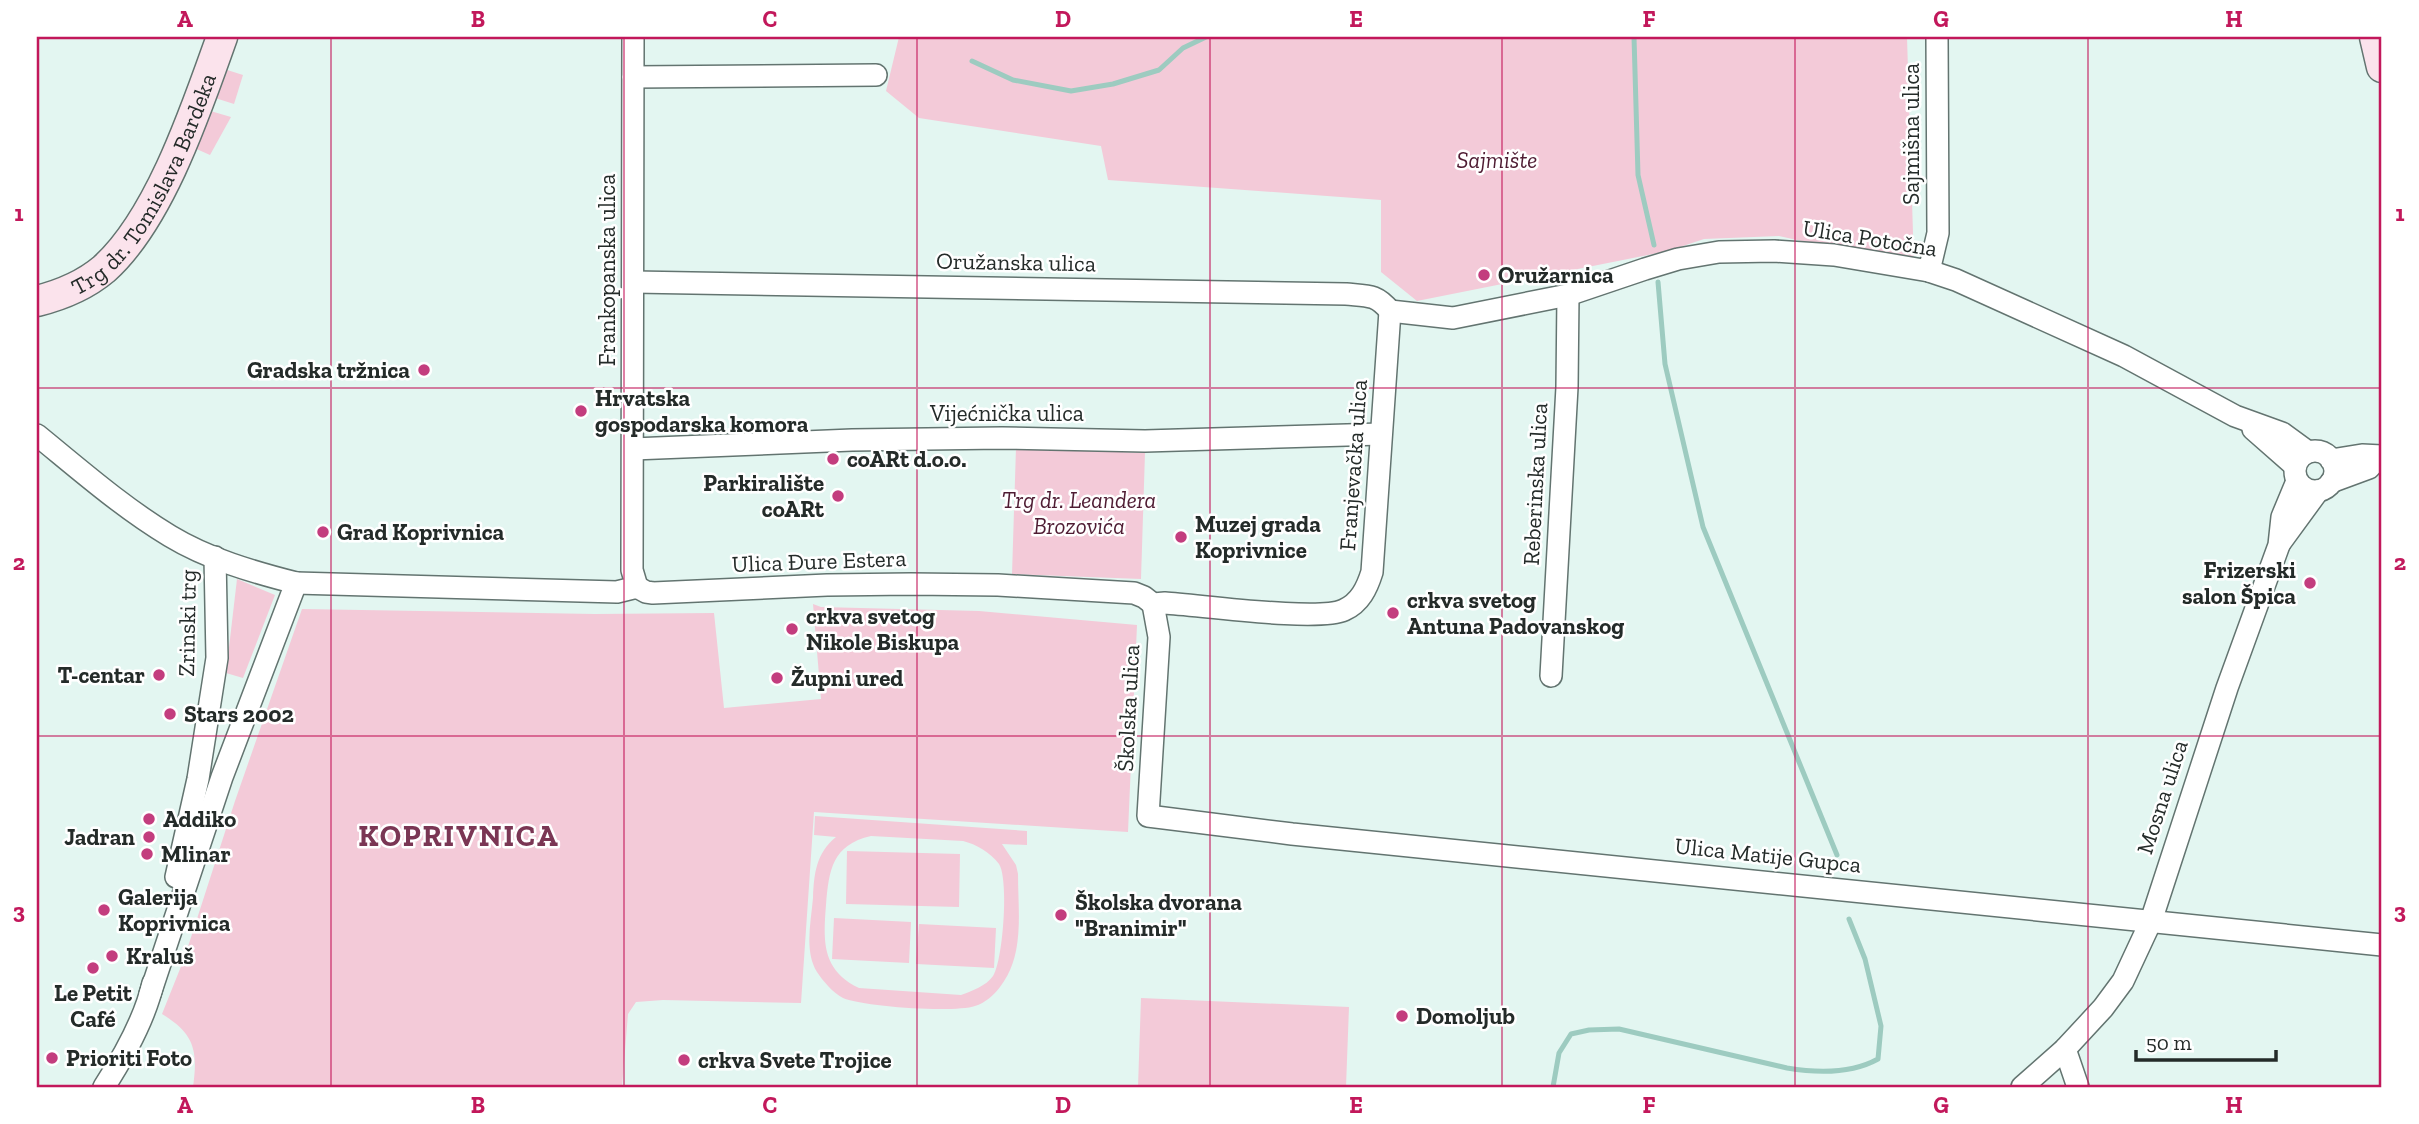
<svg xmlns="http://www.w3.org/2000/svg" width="2419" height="1124" font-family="'Zilla Slab',serif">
  <rect width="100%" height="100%" fill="#e3f6f1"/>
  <g fill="#f3cad8" fill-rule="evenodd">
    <path d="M899,37H1907L1914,266L1779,236L1704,239L1668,251L1417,301L1381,272V200L1108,180L1101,146L919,118L886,91Z"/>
    <path d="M221,68L243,75L234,104L212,97Z"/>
    <path d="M207,110L231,117L210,155L192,147Z"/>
    <path d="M1016,448L1145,453L1141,579L1012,574Z"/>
    <path d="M237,579L275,595L243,678L226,673Z"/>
    <path d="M813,604L821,607L979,611L1137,625L1128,832L814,812L801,1003L663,1000L636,1002L628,1014L622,1087H193C198,1051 195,1034 162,1014L184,959L235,801L302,609L595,614L714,613L724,708L821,699Z"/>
    <path d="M815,816L1027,831V845L1002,844L1016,865L1018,874C1018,912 1025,955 1000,987C994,995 985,1003 975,1006C954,1013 864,1007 843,998C833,993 823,981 817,972C804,951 811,922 813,898C814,874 816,853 836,837L814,835ZM871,836L963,841C976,844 991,853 999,864C1009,879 1003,961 993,976C986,986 972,991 961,995L859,988C822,970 823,942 826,905C829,870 832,845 871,836Z"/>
    <path d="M847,851L960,854L959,907L846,904Z"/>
    <path d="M834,918L911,922L909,963L832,959Z"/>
    <path d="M919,924L996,928L994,968L916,964Z"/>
    <path d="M1141,998L1349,1007L1346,1087H1138Z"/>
  </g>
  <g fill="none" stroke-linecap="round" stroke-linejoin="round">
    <g stroke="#9dcbc0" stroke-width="5">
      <path d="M1634,37L1638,175L1654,245"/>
      <path d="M972,61L1013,80L1071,91L1113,84L1159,70L1183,48L1206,37"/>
      <path d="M1658,282L1665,364L1703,527L1837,855"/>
      <path d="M1553,1087L1559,1053L1571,1034L1589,1030L1619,1029L1787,1068C1817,1073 1851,1074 1878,1059L1881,1026L1865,959L1849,919"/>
    </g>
    <defs>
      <g id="street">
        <path d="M633,37L632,570L637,587"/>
        <path d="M633,77L876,75"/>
        <path d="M1929,271L1938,233L1937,37"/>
        <path d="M634,282L1346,294C1368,296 1376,294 1390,311"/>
        <path d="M1390,311L1453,318L1568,295L1645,269L1678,259L1719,252L1774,251L1834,255L1929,271L1956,280L2124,356L2235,416L2282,433L2308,452"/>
        <path d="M2253,429L2295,466"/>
        <path d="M37,435C80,470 122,507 170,536C208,559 253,572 296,583L222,777L150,994"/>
        <path d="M633,449L852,440L1002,438L1145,441L1381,434"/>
        <circle cx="2315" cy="471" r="20"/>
        <path d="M2331,460L2362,455L2382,456"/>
        <path d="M2331,482L2369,468L2379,457"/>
        <path d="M2280,543L2318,491"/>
        <path d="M296,583L617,592L637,587L646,592L653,593L827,585L911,584L998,585L1134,593L1144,597L1153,604L1165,603C1200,605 1318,622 1344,610C1360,603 1367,588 1372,572L1390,311"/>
        <path d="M1153,604L1159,637L1148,816L1292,834L2382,945"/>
        <path d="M1551,676L1567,387L1568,295"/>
        <path d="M176,877L198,779L217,658L215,557"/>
        <path d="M2065,1049L2078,1087"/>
        <path d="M104,1087C124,1056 145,1019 153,983"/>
        <path d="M2022,1087L2065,1049L2103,1008L2123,981L2151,921L2227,688L2279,545L2282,517L2297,481"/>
      </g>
      <g id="secondary">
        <path d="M2375,37L2382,67"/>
        <path id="s1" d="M37,301C61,295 85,285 104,269C160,219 197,107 222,37"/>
      </g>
    </defs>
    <use href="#street" stroke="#637470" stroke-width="24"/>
    <use href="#secondary" stroke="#637470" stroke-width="33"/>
    <use href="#street" stroke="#fff" stroke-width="21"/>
    <use href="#secondary" stroke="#fbe3ec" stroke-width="30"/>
  </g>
  <path fill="none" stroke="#c2185b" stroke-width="2" stroke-opacity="0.55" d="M331,37V1087M624,37V1087M917,37V1087M1210,37V1087M1502,37V1087M1795,37V1087M2088,37V1087M37,388H2382M37,736H2382"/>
  <g fill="#c33d7e" stroke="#fff" stroke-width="2.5">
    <circle cx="1484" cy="275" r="7"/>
    <circle cx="424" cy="370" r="7"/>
    <circle cx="581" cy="411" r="7"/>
    <circle cx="833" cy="459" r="7"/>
    <circle cx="838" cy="496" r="7"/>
    <circle cx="323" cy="532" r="7"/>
    <circle cx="1181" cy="537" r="7"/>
    <circle cx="2310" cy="583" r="7"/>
    <circle cx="1393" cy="613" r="7"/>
    <circle cx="792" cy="629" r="7"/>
    <circle cx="159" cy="675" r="7"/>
    <circle cx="777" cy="678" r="7"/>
    <circle cx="170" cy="714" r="7"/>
    <circle cx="149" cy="819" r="7"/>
    <circle cx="149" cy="837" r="7"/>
    <circle cx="147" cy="854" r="7"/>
    <circle cx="104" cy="910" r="7"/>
    <circle cx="1061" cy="915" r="7"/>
    <circle cx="112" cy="956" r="7"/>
    <circle cx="93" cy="968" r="7"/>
    <circle cx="1402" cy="1016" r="7"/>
    <circle cx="52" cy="1058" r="7"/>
    <circle cx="684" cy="1060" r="7"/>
  </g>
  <g text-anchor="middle" stroke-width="5" stroke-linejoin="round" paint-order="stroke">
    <g font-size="23" fill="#242b29" stroke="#fff">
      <text transform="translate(1911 134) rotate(-90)" y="8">Sajmišna ulica</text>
      <text dy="8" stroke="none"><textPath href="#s1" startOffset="168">Trg dr. Tomislava Bardeka</textPath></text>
      <text transform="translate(1870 238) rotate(9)" y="8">Ulica Potočna</text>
      <text transform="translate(1016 262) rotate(1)" y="8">Oružanska ulica</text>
      <text transform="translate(607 270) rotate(-90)" y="8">Frankopanska ulica</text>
      <text x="1007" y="421">Vijećnička ulica</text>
      <text transform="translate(1353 465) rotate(-86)" y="8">Franjevačka ulica</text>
      <text transform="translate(1535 484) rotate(-87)" y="8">Reberinska ulica</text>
      <text transform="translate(819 561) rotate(-2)" y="8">Ulica Đure Estera</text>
      <text transform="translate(187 623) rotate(-89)" y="8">Zrinski trg</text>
      <text transform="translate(1128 708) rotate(-87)" y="8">Školska ulica</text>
      <text transform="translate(2162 797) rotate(-72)" y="8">Mosna ulica</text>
      <text transform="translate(1768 855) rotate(6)" y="8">Ulica Matije Gupca</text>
    </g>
    <g font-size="23" font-style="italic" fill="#4f1c33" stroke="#fff">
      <text x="1497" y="168">Sajmište</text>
      <text x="1079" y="508">Trg dr. Leandera<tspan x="1079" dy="26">Brozovića</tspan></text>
    </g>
    <g font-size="23" font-weight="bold" fill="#242b29" stroke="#fff" text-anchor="start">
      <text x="1498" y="283">Oružarnica</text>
      <text x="410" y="378" text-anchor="end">Gradska tržnica</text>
      <text x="595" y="406">Hrvatska<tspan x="595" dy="26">gospodarska komora</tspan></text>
      <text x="847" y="467">coARt d.o.o.</text>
      <text x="824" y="491" text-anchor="end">Parkiralište<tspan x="824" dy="26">coARt</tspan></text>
      <text x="1195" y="532">Muzej grada<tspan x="1195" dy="26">Koprivnice</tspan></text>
      <text x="337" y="540">Grad Koprivnica</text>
      <text x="2296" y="578" text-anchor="end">Frizerski<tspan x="2296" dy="26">salon Špica</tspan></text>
      <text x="1407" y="608">crkva svetog<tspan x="1407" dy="26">Antuna Padovanskog</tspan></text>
      <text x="806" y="624">crkva svetog<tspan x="806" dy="26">Nikole Biskupa</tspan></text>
      <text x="145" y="683" text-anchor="end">T-centar</text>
      <text x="791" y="686">Župni ured</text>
      <text x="184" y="722">Stars 2002</text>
      <text x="163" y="827">Addiko</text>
      <text x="135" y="845" text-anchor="end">Jadran</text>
      <text x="161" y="862">Mlinar</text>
      <text x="118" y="905">Galerija<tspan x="118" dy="26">Koprivnica</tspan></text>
      <text x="1075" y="910">Školska dvorana<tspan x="1075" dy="26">"Branimir"</tspan></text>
      <text x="126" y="964">Kraluš</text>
      <text x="93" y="1001" text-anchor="middle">Le Petit<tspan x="93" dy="26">Café</tspan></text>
      <text x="1416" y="1024">Domoljub</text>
      <text x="66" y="1066">Prioriti Foto</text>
      <text x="698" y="1068">crkva Svete Trojice</text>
    </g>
    <g font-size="30" font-weight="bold" letter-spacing="2" fill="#7a3654" stroke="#fff">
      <text x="459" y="846">KOPRIVNICA</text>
    </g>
  </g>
  <rect width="2419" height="1124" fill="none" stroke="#ffffff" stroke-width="77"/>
  <path d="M2136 1050v10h140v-10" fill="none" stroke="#242b29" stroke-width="3.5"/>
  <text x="2146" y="1050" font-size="21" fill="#242b29" stroke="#ffffff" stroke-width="5" paint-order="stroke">50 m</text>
  <rect x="38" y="38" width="2342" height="1048" fill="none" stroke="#c2185b" stroke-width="2.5"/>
  <g font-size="23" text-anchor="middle" font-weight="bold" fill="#c2185b">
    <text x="185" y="27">A</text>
    <text x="478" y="27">B</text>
    <text x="770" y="27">C</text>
    <text x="1063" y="27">D</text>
    <text x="1356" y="27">E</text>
    <text x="1649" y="27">F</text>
    <text x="1941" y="27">G</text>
    <text x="2234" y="27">H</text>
    <text x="19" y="221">1</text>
    <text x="2400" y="221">1</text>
    <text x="19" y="570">2</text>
    <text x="2400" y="570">2</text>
    <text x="19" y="919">3</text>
    <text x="2400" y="919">3</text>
    <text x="185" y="1113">A</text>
    <text x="478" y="1113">B</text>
    <text x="770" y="1113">C</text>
    <text x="1063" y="1113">D</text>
    <text x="1356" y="1113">E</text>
    <text x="1649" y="1113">F</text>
    <text x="1941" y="1113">G</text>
    <text x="2234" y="1113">H</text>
  </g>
</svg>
